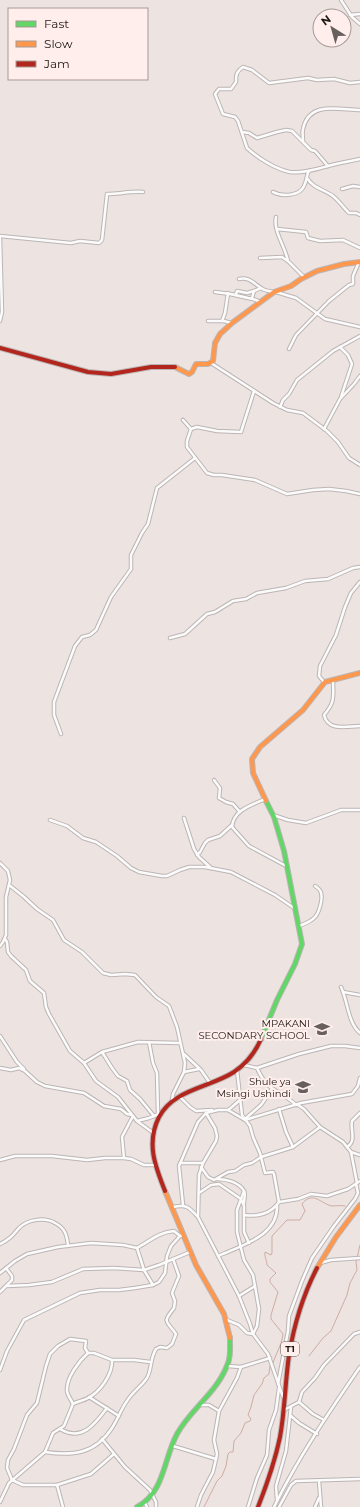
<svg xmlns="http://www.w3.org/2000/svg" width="360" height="1507" font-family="Montserrat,sans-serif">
  <rect width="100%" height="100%" fill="#ede4e2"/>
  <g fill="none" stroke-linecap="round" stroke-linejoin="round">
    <g stroke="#cfaba4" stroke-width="1">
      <path d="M309,1356L323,1338L331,1331L347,1295L350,1283L357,1270L356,1262L360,1245"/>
      <path d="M204,1507L217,1481L222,1476L226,1466L228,1454L230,1452H233L234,1441L241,1433L245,1423L250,1421L251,1419L248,1415L251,1407L254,1395L262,1384L264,1378L269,1374L270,1366H272C275,1355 282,1345 283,1334L271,1319V1315L278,1292L270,1282V1279L276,1273L267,1265C267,1260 264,1257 265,1252L271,1255L272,1253V1236L287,1220H300L305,1211L302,1204C313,1190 321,1204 332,1206C336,1206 341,1205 345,1206"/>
    </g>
    <defs>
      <g id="street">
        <path d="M341,0L352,17L360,24"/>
        <path d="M350,15L360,14"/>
        <path d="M360,82L350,83L334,79L317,80L308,78L269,83L252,70L243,67C236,72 236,75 236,82L231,89H219L215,94L223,114L235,117L238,121L247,148C258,158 275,169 290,172C305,174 322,167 336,164C344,162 352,161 360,159"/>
        <path d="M242,132L249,133L257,138L277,132L286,130L292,131L311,150L315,151L328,166"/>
        <path d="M303,142C303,137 302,133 303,129C309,100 340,110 360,110"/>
        <path d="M307,178C313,188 323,189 333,196C339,201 343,207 349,213H356L360,215"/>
        <path d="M342,189L353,186L360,187"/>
        <path d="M273,192C282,197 300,196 304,186C307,181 306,175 309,171"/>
        <path d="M276,217C273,231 285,246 288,261"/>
        <path d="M277,229L306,232L308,238L320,241L343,240L360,248"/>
        <path d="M0,236L71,243L80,241L99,243L102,240L107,194C118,194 132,191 143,192"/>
        <path d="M0,238L2,312L0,321"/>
        <path d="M260,258L282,257L289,262L304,277"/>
        <path d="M239,279C250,277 253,283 261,288C265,291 269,291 274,292"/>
        <path d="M215,292C228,293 234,294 248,298C252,299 255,299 260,302"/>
        <path d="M276,292L296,298L325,319L360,327"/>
        <path d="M236,294L237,291L247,293L254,291"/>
        <path d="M252,298L254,291L261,288"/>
        <path d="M208,321H224L231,323"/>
        <path d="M222,321L225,313L228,293"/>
        <path d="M340,347L348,355L352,364L341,397"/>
        <path d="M289,349L296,335L329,301L349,285L353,284V276L359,262"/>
        <path d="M211,363L273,403L287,410L303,413L327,431L338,442L349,458L360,465"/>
        <path d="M280,407L283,400L289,394L297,380L333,351L360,336"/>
        <path d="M183,420L191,429L187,441V447L207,473L214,475H222L255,480L287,494L313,490L329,489L346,491L360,494"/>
        <path d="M191,429L197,427L217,431L241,432L254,391"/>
        <path d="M324,429L340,399L354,384L360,376"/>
        <path d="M170,638L185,634L207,614L215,612L233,601L246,599L257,593L286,588L305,581L328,579L353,568L360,567"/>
        <path d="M333,680C333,696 336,701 324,715C328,732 348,726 360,726"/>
        <path d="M324,682L319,676L320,666L336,635L345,607L351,593L360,582"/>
        <path d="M61,734L54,715V702L75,646L82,637L90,635L96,630L111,597L131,569V555L142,533L148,524L157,488L195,458"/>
        <path d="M214,780L220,788L219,798L226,802L233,804L240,812"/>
        <path d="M265,799C252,805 233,810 232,827L249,846L286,866"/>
        <path d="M273,815L288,820L306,823L341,810H360"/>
        <path d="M184,818L194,849L199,857L211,868"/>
        <path d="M50,820L67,826L83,838L96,842L117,856L131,868L139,872L162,876H167L180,870L189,867H205L231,872L275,895L294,908"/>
        <path d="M197,855L200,852L205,843L208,840L220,836L232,825"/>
        <path d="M0,863L8,871L10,880L6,897V935L3,942L0,946"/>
        <path d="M9,885L23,896L37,909L53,920L64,940L82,952L103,973L111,975L125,974L135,975L156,997L169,1006L177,1027L185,1063L184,1072L173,1094L172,1100"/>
        <path d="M299,926C304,924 310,922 314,918C319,914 323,899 321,893C321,890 318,888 315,886"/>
        <path d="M5,939L7,942L8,952L11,956L26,970L30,981L44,993L46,1007L49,1014L70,1051L84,1063L96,1081L118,1097L137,1121L152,1132"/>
        <path d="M341,987C348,1002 348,1023 360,1033"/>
        <path d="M343,992L360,995"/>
        <path d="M0,1036L17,1062L24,1069"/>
        <path d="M149,1042L153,1063L157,1073L158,1114"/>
        <path d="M102,1052L112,1068L118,1076L127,1081L130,1090L140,1099L154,1116"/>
        <path d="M184,1054L201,1070L210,1083"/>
        <path d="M84,1063L102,1052L138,1042L180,1043"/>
        <path d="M244,1065L257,1068L299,1054L331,1046H345L360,1048"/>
        <path d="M0,1068L11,1070L19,1068L25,1071L37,1082L45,1086L84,1093L104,1106L121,1109L127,1114L132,1115"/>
        <path d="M257,1068C268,1093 279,1089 296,1105"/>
        <path d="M237,1070L242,1115L250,1126L253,1137L260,1153L265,1173L273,1172L274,1174L279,1202"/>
        <path d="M184,1072L199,1069"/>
        <path d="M179,1096L190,1107L196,1111L212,1110"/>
        <path d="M298,1105L304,1109L320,1127L343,1142L351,1152L360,1155"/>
        <path d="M279,1109L286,1132L293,1147"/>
        <path d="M228,1110L245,1120L301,1103L352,1094L358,1086L360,1078"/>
        <path d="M206,1113L215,1128L217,1136L216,1141L203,1163L199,1175L198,1217L239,1296L250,1324L253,1334L268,1354L283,1397"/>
        <path d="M245,1119L261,1105L272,1089"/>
        <path d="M137,1121L149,1118L159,1114"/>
        <path d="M347,1147C357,1141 350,1130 352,1121L360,1113"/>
        <path d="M351,1152L357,1183"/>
        <path d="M124,1158L122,1137L133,1116"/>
        <path d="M0,1160L15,1156H52L87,1160L105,1158H124L131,1159L144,1165H157"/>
        <path d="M180,1163H203"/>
        <path d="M201,1167L208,1177L214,1180L228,1172L235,1171L244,1165L252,1163L261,1157L293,1147L320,1127"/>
        <path d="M217,1179C226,1179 239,1182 244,1191C246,1194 244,1199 244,1203"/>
        <path d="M199,1193L211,1185L219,1184L241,1199L244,1206V1232L249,1243"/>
        <path d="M183,1205L179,1166L198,1122L206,1113L218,1110H228L232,1107L241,1099"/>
        <path d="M173,1207C186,1204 189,1207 197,1216"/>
        <path d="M244,1215C257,1217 271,1214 279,1202L298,1199L311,1194L327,1196L348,1189L360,1181"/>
        <path d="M0,1244C9,1240 13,1235 19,1228C28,1219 45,1217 55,1223C65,1228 67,1235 68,1246"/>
        <path d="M137,1248L144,1270L153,1285"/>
        <path d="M218,1256C222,1254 226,1253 230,1251C251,1242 278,1232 277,1206"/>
        <path d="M320,1263L331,1260L360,1258"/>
        <path d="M0,1273L15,1261L27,1254L58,1247L91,1243L123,1245L137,1248C150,1241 159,1232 174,1231L180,1236L184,1235"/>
        <path d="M7,1286L29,1285L52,1282L83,1269L114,1268L144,1270L159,1265L190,1252"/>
        <path d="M0,1292L12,1280V1276L6,1268"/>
        <path d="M239,1296L255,1286"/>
        <path d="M227,1320L239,1325L247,1333L253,1334L257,1326L259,1309L253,1275L244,1260L237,1232V1210L244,1191"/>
        <path d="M88,1353L85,1348L86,1341L70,1339L58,1346L50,1354L46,1366L37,1403L27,1415L14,1449L8,1460L7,1468L12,1480L23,1485H57L91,1474L114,1454"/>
        <path d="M228,1366L241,1367L270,1358"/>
        <path d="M0,1370L7,1351L24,1320L80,1293L100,1290H119L135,1288L153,1285L159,1282L165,1273L167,1256L171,1246L180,1236"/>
        <path d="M278,1384L288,1331L289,1316L302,1281L312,1258L334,1226L355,1199L358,1193L356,1184"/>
        <path d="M89,1397L119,1416"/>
        <path d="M299,1402L313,1414L324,1420"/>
        <path d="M73,1404C78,1401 83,1401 88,1398C100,1392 113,1374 112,1360"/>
        <path d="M200,1405H209L219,1411"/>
        <path d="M284,1410L299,1402L302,1392L315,1378L324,1365L354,1334L360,1332"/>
        <path d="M291,1416L299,1423L317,1434"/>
        <path d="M60,1429C82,1442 95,1424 107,1408"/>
        <path d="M102,1439L125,1467L150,1490L156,1502V1507"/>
        <path d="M173,1446L216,1459"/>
        <path d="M45,1452C73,1456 95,1454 112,1428C118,1419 121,1409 127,1401C132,1392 141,1387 147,1378C152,1369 150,1358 156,1349L160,1347L167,1348L172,1344L176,1334C166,1320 162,1323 174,1308L175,1301L172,1293L179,1276L173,1259"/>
        <path d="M319,1481L321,1507"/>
        <path d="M57,1485L63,1507"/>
        <path d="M277,1500L276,1486L286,1451L291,1407"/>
        <path d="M0,1502L9,1483L45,1452L53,1433L64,1426L73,1404C71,1399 66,1394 67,1389C67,1377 79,1361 88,1353H94L112,1360H134L150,1362"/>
        <path d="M145,1503L147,1507"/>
        <path d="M197,1507L201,1495L213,1472L216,1459L217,1454L214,1440L219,1411L237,1378L241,1367"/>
        <path d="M248,1507L257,1478L267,1455L269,1430L276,1410L279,1388"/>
        <path d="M274,1507C298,1458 329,1412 360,1367"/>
        <path d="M279,1507L291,1485L296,1481L360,1479"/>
        <path d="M315,1507L319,1498"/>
      </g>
      <g id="fast">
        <path d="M261,1039L277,1000L295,964L302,944L284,851L274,817L266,801"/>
        <path d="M137,1507C165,1492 163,1460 177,1434C190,1410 215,1394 226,1368C231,1359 230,1349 230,1338"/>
      </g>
      <g id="slow">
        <path d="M175,367L189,374L192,372L196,364H208L213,361L215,343L220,334L232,323L274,292L291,286L301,279L317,271L344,264L360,262"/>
        <path d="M266,801L253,773L252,759L260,747L303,710L325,682L360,673"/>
        <path d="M165,1191L196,1265L224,1314L230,1338"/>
        <path d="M317,1268L336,1237L360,1205"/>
      </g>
      <g id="jam">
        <path d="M0,348L88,372L111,374L151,367H175"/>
        <path d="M165,1191C155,1166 146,1143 159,1117C174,1089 209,1088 234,1072C246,1064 255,1053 261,1039"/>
        <path d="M258,1507C267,1484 275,1461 280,1437C285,1410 285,1383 289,1355C294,1325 303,1295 317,1268"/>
      </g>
    </defs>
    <use href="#street" stroke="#bcb5b4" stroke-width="4.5"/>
    <use href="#fast" stroke="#bcb5b4" stroke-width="6"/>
    <use href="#slow" stroke="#bcb5b4" stroke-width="6"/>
    <use href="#jam" stroke="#bcb5b4" stroke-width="6"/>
    <use href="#street" stroke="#fcfbfb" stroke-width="2.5"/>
    <use href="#fast" stroke="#63d668" stroke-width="4"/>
    <use href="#slow" stroke="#ff974d" stroke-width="4"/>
    <use href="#jam" stroke="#b3261e" stroke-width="4"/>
  </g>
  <defs>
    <symbol id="school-bare" viewBox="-9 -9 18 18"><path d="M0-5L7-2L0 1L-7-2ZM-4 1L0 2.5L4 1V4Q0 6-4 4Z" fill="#67605f" stroke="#ffeeeb" stroke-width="2.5" paint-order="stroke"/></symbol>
  </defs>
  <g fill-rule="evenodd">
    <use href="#school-bare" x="311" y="1018" width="22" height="22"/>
    <use href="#school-bare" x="292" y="1076" width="22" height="22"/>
  </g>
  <g text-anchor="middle" stroke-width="4" stroke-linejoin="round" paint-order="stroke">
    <rect fill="#ffeeeb" stroke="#625957" stroke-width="1" x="281" y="1342" width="18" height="14" rx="3"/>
    <g font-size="9" font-weight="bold" fill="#1f1918">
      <text x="290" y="1352">T1</text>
    </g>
    <g font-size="10" fill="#1f1918" stroke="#ffeeeb" text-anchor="end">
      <text x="310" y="1027">MPAKANI<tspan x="310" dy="12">SECONDARY SCHOOL</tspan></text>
      <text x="291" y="1085">Shule ya<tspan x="291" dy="12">Msingi Ushindi</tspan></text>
    </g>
  </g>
  <rect x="8" y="8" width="140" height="72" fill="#ffeeeb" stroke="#a59997"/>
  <rect x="16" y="21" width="20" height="6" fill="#63d668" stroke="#a59997"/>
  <text x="44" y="28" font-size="12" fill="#1f1918">Fast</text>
  <rect x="16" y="41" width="20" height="6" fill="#ff974d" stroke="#a59997"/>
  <text x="44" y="48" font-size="12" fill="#1f1918">Slow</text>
  <rect x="16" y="61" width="20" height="6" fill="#b3261e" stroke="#a59997"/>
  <text x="44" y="68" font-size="12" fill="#1f1918">Jam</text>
  <g transform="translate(332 28) rotate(323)"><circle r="19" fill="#ffeeeb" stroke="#a59997"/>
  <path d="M0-3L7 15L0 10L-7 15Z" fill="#67605f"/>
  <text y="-6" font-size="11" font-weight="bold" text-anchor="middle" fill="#1f1918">N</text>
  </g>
</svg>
